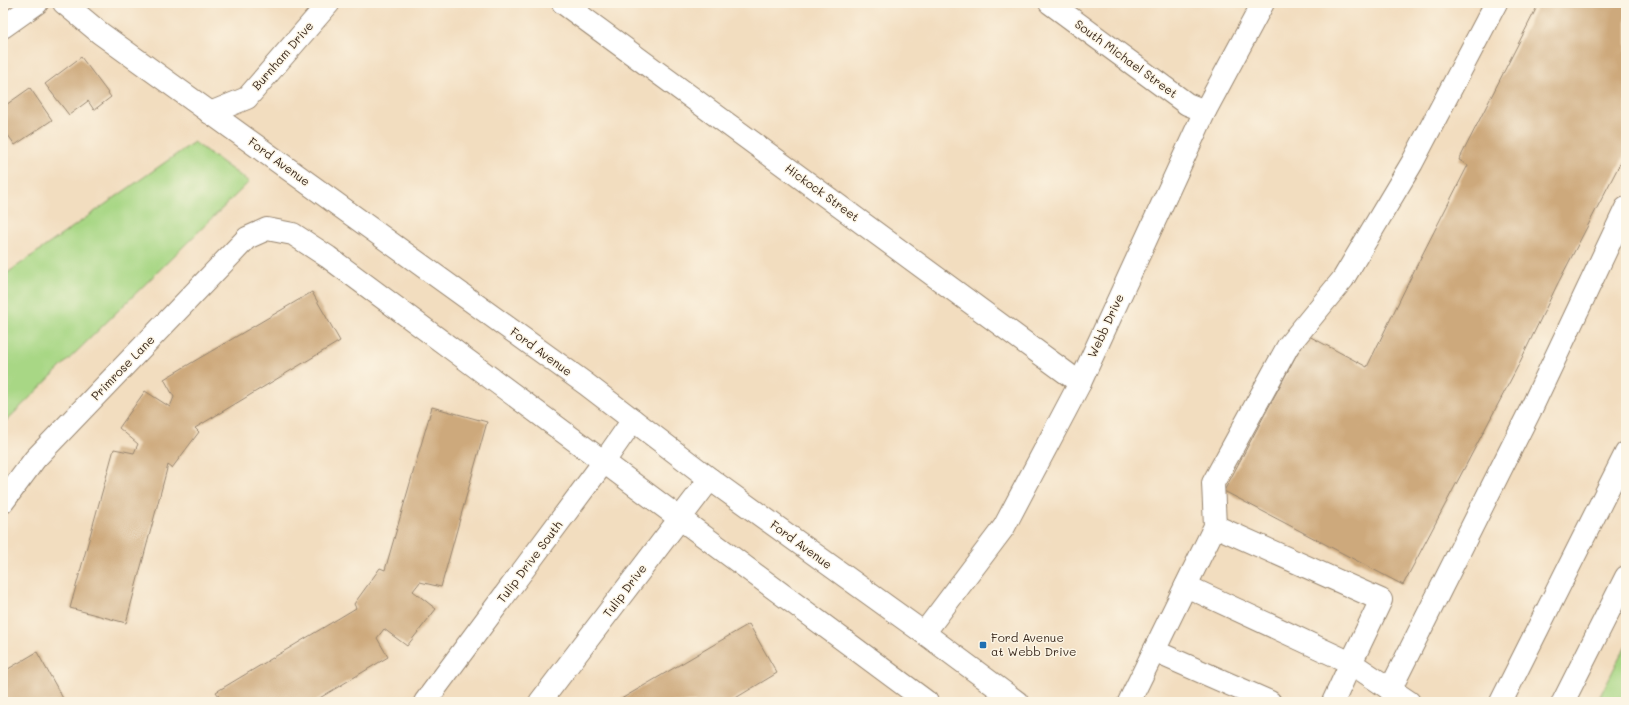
<svg xmlns="http://www.w3.org/2000/svg" width="1629" height="705" font-family="Mali,sans-serif">
  <rect width="100%" height="100%" fill="#fcf5e5"/>
  <filter id="ink" filterUnits="userSpaceOnUse"><feTurbulence type="fractalNoise" baseFrequency=".025" numOctaves="2"/><feDisplacementMap in="SourceGraphic" scale="8" xChannelSelector="R" yChannelSelector="G"/><feConvolveMatrix kernelMatrix="1 2 1 2 8 2 1 2 1" color-interpolation-filters="sRGB"/></filter>
  <filter id="wash" filterUnits="userSpaceOnUse"><feTurbulence type="fractalNoise" baseFrequency=".012" numOctaves="4" result="noise"/><feDisplacementMap in="SourceGraphic" scale="16" xChannelSelector="R" yChannelSelector="G"/><feGaussianBlur stdDeviation="0.9" result="paint"/><feColorMatrix in="noise" values="0 0 0 0 0 0 0 0 0 0 0 0 0 0 0 0 0 1.4 0 .05"/><feComposite in="paint" operator="in"/></filter>
  <g filter="url(#wash)">
    <rect width="100%" height="100%" fill="#f2ddbf"/>
    <g fill="#a8d785" stroke="#728052">
      <path d="M194,142L249,182L3,424V276Z"/>
      <path d="M1626,645V702H1597Z"/>
    </g>
    <g id="blocks">
      <g fill="#cda97b">
        <path d="M1539,3H1626V152L1557,285L1517,368L1403,585L1224,491L1307,335L1367,367L1415,269L1468,165L1459,160Z"/>
        <path d="M81,57L111,97L94,110L88,101L69,115L45,84Z"/>
        <path d="M30,88L52,120L15,145L3,128V107Z"/>
        <path d="M312,292L340,341L195,428L199,432L172,468L168,465L126,623L70,608L114,449L134,453L138,444L119,428L145,391L170,407L174,397L164,379Z"/>
        <path d="M432,407L487,422L441,587L420,582L413,591L436,609L407,646L384,629L377,638L388,657L313,702H223L216,692L356,608L354,604L380,568L385,570Z"/>
        <path d="M749,624L777,673L729,702H616Z"/>
        <path d="M37,652L65,702H3V672Z"/>
      </g>
    </g>
  </g>
  <g filter="url(#ink)">
    <use href="#blocks" fill-opacity="0" stroke="#96846e" stroke-width="1"/>
    <g fill="none" stroke-linecap="round" stroke-linejoin="round">
      <defs>
        <g id="minor">
          <path d="M64,3L100,33L586,384L710,479L924,633L1017,702"/>
          <path d="M563,3L1080,383"/>
          <path d="M1050,3L1187,104L1205,111"/>
          <path d="M3,27L37,3"/>
          <path d="M210,113L247,98L329,3"/>
          <path d="M3,502L35,459L247,238L267,229L293,234L328,257L927,702"/>
          <path d="M1186,586L1351,663L1381,600L1215,526"/>
          <path d="M924,633L1004,527L1080,383L1205,111L1263,3"/>
          <path d="M1154,651L1270,702"/>
          <path d="M1390,690L1532,407L1626,208"/>
          <path d="M425,702L603,463L633,420"/>
          <path d="M540,702L710,479"/>
          <path d="M1129,702L1215,526L1213,483L1288,346L1343,279L1412,163L1496,3"/>
          <path d="M1333,702L1351,663L1409,702"/>
          <path d="M1501,702L1626,453"/>
          <path d="M1563,702L1626,577"/>
        </g>
      </defs>
      <use href="#minor" stroke="#96846e" stroke-width="24"/>
      <use href="#minor" stroke="#fff" stroke-width="22"/>
    </g>
  </g>
  <rect fill="#1f6fb2" stroke="#fcf5e5" stroke-width="1.5" x="979" y="641" width="8" height="8" rx="2"/>
  <g text-anchor="middle" stroke-width="3" stroke-linejoin="round" paint-order="stroke">
    <g font-size="12" fill="#3b2a1e" stroke="#fcf5e5">
      <text transform="translate(283 56) rotate(-49)" y="4">Burnham Drive</text>
      <text transform="translate(1126 59) rotate(36)" y="4">South Michael Street</text>
      <text transform="translate(279 162) rotate(36)" y="4">Ford Avenue</text>
      <text transform="translate(822 193) rotate(36)" y="4">Hickock Street</text>
      <text transform="translate(1106 326) rotate(-65)" y="4">Webb Drive</text>
      <text transform="translate(541 352) rotate(36)" y="4">Ford Avenue</text>
      <text transform="translate(123 368) rotate(-46)" y="4">Primrose Lane</text>
      <text transform="translate(801 545) rotate(36)" y="4">Ford Avenue</text>
      <text transform="translate(530 562) rotate(-53)" y="4">Tulip Drive South</text>
      <text transform="translate(625 591) rotate(-53)" y="4">Tulip Drive</text>
    </g>
    <g font-size="12" fill="#3b2a1e" stroke="#fcf5e5" text-anchor="start">
      <text x="991" y="642">Ford Avenue<tspan x="991" dy="14">at Webb Drive</tspan></text>
    </g>
  </g>
  <rect width="1629" height="705" fill="none" stroke="#fcf5e5" stroke-width="16"/>
</svg>
